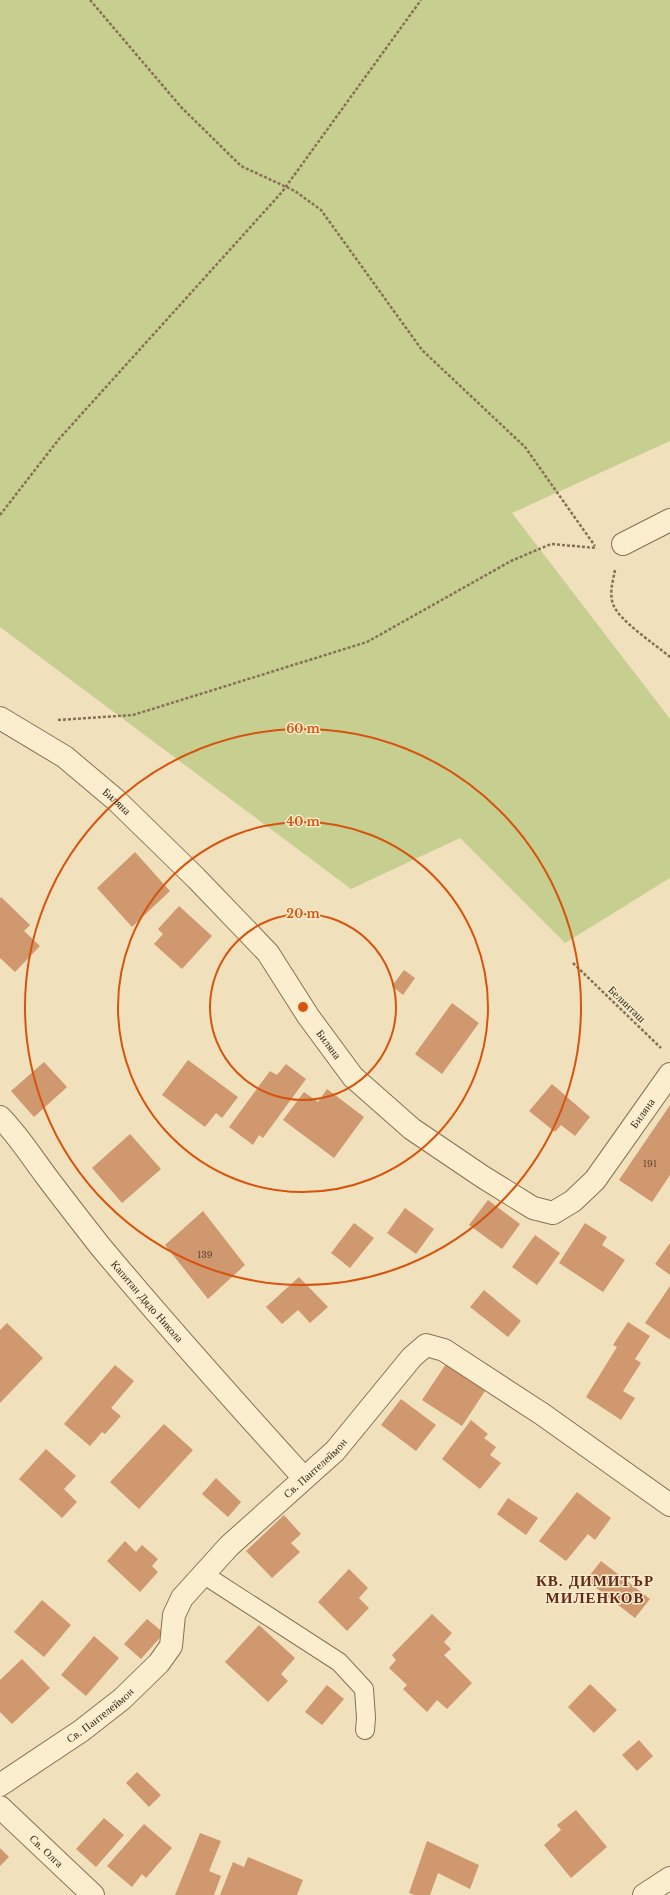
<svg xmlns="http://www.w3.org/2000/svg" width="670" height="1895" font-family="'Libre Baskerville',serif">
  <rect width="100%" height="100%" fill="#f0e1bc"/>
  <path fill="#c6ce90" d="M0,0H670V441L512,513L670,719V878L565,943L460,838L351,889L0,627Z"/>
  <g fill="#d0986f">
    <path d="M135,852L170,891L132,927L97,888Z"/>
    <path d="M1,897L30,925L24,931L40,946L15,972L0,958V899Z"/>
    <path d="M179,906L212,936L182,969L154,944L163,934L158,929Z"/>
    <path d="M404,970L415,978L403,995L392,986Z"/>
    <path d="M452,1003L479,1023L442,1074L415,1054Z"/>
    <path d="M188,1060L238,1097L222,1118L216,1113L205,1127L162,1095Z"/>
    <path d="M44,1062L67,1087L34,1117L11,1091Z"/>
    <path d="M286,1064L306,1079L263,1138L259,1135L253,1145L229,1127L270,1071L277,1075Z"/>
    <path d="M552,1084L590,1117L575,1136L561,1125L555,1132L529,1111Z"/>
    <path d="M327,1089L364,1117L334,1158L283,1120L304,1092L318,1102Z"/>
    <path d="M670,1105V1175L652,1202L619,1180Z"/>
    <path d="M130,1134L161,1169L122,1203L92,1168Z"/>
    <path d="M488,1200L520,1224L502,1249L469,1225Z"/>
    <path d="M405,1208L434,1229L416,1254L387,1233Z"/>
    <path d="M203,1211L245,1265L208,1299L165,1245Z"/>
    <path d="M354,1223L374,1238L350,1268L331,1253Z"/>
    <path d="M585,1223L607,1237L602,1245L625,1260L603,1292L559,1263Z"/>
    <path d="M535,1235L560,1253L537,1285L512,1267Z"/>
    <path d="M670,1243V1275L655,1264Z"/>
    <path d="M299,1277L328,1307L310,1323L298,1310L282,1324L266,1307Z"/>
    <path d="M670,1286V1338L669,1339L645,1323Z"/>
    <path d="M484,1290L521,1321L508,1337L470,1307Z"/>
    <path d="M628,1322L650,1336L635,1359L641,1363L623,1391L635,1398L621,1420L586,1397L617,1347L613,1345Z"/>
    <path d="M7,1323L43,1358L0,1403V1330Z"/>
    <path d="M446,1364L485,1391L462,1426L422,1400Z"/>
    <path d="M115,1365L134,1381L111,1408L121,1416L105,1434L102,1432L90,1446L64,1424Z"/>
    <path d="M401,1399L436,1425L416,1451L381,1425Z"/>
    <path d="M471,1420L488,1434L484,1438L496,1447L490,1455L501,1463L480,1489L442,1459Z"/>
    <path d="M164,1424L193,1450L139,1509L110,1482Z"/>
    <path d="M46,1449L76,1476L64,1489L77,1502L62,1518L19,1479Z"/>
    <path d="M216,1478L241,1502L228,1517L202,1494Z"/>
    <path d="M577,1492L611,1518L595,1540L588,1534L566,1561L539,1541Z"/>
    <path d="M508,1498L538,1518L526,1535L497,1514Z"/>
    <path d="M284,1515L301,1534L291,1543L300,1552L272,1578L246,1551Z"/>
    <path d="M125,1541L136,1552L142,1545L158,1559L152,1566L158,1572L140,1592L107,1561Z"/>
    <path d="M601,1561L650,1599L635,1618L586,1580Z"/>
    <path d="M349,1569L368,1588L359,1598L369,1608L347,1631L318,1602Z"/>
    <path d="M42,1600L71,1625L44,1657L14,1632Z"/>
    <path d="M432,1614L452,1633L444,1642L451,1649L444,1655L472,1683L447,1709L437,1700L427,1712L403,1689L407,1685L389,1668L396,1660L392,1655Z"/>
    <path d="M147,1619L164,1633L141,1659L124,1644Z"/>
    <path d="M259,1625L295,1658L281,1674L288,1681L268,1702L225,1662Z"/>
    <path d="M94,1636L119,1658L86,1696L61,1675Z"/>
    <path d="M22,1659L50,1688L12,1724L0,1712V1680Z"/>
    <path d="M590,1684L617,1710L594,1733L568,1707Z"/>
    <path d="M327,1685L344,1699L322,1725L305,1712Z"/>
    <path d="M639,1740L653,1756L637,1771L622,1755Z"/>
    <path d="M137,1772L161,1795L149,1807L126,1783Z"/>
    <path d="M576,1810L607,1847L571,1878L544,1845L561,1830L557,1825Z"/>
    <path d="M104,1818L124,1835L96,1867L76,1849Z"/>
    <path d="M144,1824L172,1848L146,1878L142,1874L132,1887L107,1866Z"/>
    <path d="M200,1833L221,1841L209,1871L221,1876L214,1895H175Z"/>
    <path d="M427,1841L479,1865L470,1889L438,1873L430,1895H414L409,1893Z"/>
    <path d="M0,1848L9,1857L0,1866Z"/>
    <path d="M248,1857L303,1880L297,1895H220L233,1862L244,1867Z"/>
  </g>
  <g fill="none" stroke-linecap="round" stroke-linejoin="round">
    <defs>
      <path id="lane" d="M203,1574L339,1662L364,1689L366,1718L365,1730"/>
      <g id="street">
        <path d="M623,544L670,520"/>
        <path id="s1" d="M0,718L65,757L116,800L196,878L268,953L308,1016L353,1077L412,1129L483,1177L533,1208L553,1213L573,1201L595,1180L670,1074"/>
        <path id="s2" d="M0,1117C18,1135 31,1156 46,1176C64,1200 82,1223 100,1246C166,1325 235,1402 304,1478"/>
        <path id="s3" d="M0,1785L81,1731L122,1699L159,1663L171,1646L174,1615L182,1598L229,1546L335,1451L412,1357L426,1345L444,1350L542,1414L670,1505"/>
        <path id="s4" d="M0,1807L93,1895"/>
        <path d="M644,1895L670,1878"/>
      </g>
    </defs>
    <use href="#lane" stroke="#887055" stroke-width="20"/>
    <use href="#street" stroke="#887055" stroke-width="24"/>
    <g stroke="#887055" stroke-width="2.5" stroke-dasharray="3 2" stroke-linecap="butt">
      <path d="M90,0L181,107L241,166L295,191L321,210L422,350L525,447L595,546"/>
      <path d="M0,515L59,439L282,192L421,0"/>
      <path d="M615,570C613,581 609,593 613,604C619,621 655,644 670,657"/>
      <path d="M58,720L133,715L367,642L511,561L551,544L597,548"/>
      <path d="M573,963L661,1048"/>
    </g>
    <use href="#lane" stroke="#faeecf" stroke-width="18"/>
    <use href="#street" stroke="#faeecf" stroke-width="22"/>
  </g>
  <g fill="none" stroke="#d6540d" stroke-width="2">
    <circle cx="303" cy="1007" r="93"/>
    <circle cx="303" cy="1007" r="185"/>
    <circle cx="303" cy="1007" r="278"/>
  </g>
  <g text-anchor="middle" stroke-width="3" stroke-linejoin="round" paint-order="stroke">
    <g font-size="9" fill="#5c442f">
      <text x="650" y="1167">191</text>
      <text x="205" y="1258">139</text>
    </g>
    <g font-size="11" fill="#36281a" stroke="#f7ebcb">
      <text dy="4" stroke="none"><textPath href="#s1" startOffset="144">Биляна</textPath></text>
      <text transform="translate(627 1004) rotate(44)" y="4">Белинташ</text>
      <text dy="4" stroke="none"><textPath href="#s1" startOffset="468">Биляна</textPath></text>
      <text dy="4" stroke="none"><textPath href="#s1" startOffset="888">Биляна</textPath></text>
      <text dy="4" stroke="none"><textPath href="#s2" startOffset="236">Капитан Дядо Никола</textPath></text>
      <text dy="4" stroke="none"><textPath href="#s3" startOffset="458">Св. Пантелеймон</textPath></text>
      <text dy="4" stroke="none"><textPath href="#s3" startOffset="122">Св. Пантелеймон</textPath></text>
      <text dy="4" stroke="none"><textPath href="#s4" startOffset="64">Св. Олга</textPath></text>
    </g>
    <g font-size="15" font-weight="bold" letter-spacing="1" fill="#652918" stroke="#f7ebcb">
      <text x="595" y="1586">КВ. ДИМИТЪР<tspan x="595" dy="17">МИЛЕНКОВ</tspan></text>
    </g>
  </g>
  <circle cx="303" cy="1007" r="6" fill="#d6540d" stroke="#f7ebcb" stroke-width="2"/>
  <g font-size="12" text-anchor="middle" font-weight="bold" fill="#d6540d" stroke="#f7ebcb" stroke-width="3" stroke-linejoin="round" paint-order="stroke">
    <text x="303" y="733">60 m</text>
    <text x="303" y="826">40 m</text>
    <text x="303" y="918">20 m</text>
  </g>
</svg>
